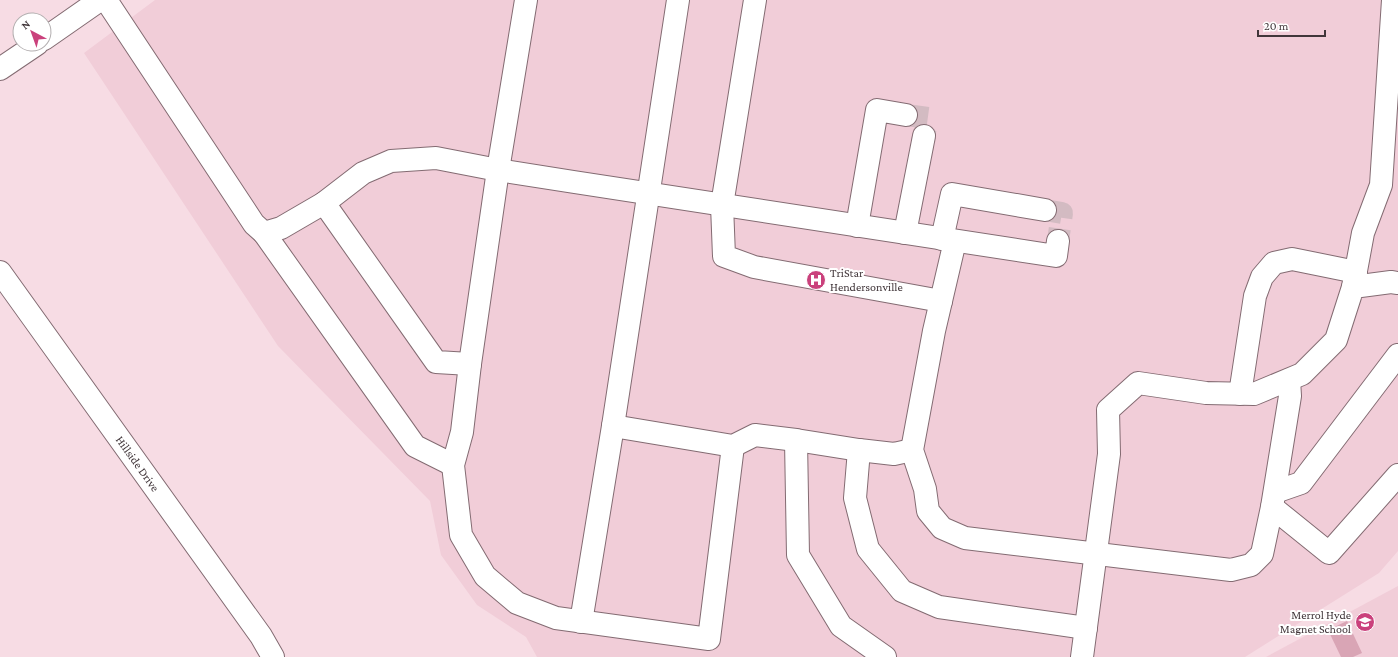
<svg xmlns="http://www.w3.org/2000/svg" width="1398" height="657" font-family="'Crimson Pro',serif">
  <rect width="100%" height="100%" fill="#f7dce4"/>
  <g fill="#f1cdd8">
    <path d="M155,0H1398V551L1379,573L1245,657H537L526,637L477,605L441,555L430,501L278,346L84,53Z"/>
    <path d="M1398,586V657H1266Z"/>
  </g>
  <path fill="#d9a5b5" d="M1347,621L1362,653L1353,657H1341L1328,630Z"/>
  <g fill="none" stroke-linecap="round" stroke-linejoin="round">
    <g stroke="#d3bbc2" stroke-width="22" stroke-dasharray="22 11" stroke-linecap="butt">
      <path d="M906,115L928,118L924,136"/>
      <path d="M1045,210L1062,213L1058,241"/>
    </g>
    <defs>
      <g id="minor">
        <path d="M106,0L254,224L264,233L281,228L324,203L363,173L391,161L436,158L498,170L574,182L1056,256L1058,241"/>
        <path d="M526,0L498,170L470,364L462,432L453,465L461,535L485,576L517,603L556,618L709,639L733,446"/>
        <path d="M755,0L722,205L724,256L754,267L941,301"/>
        <path d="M44,39L100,0"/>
        <path d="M0,69L37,44"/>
        <path d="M324,203L436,362L470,364"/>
        <path d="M857,226L877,110L906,115"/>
        <path d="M264,233L415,446L453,465"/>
        <path d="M905,233L924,136"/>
        <path d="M942,239L952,194L1045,210"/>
        <path d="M955,241L934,331L912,450L925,489L928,511L942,528L965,538L1231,570L1251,565L1262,554L1272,507L1290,396L1289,380"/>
        <path id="s1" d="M0,272L261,636L273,657"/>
        <path d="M1353,287L1363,233L1381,185L1393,0"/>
        <path d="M1240,394L1255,296L1262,277L1274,263L1292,259L1356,272"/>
        <path d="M613,426L733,446L755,435L796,440L859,450L894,454L912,450"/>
        <path d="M796,440L798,555L841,626L885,657"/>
        <path d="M859,450L855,498L868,549L902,591L939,607L1086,628"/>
        <path d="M1275,492L1301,483L1398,355"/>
        <path d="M1272,507L1329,553L1398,475"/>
        <path d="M581,622L613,426L678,0"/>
        <path d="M1082,657L1109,454L1108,410L1138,383L1206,393L1254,394L1302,374L1336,340L1353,287L1391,282L1398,283"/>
      </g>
    </defs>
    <use href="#minor" stroke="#836b72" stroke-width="24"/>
    <use href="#minor" stroke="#fff" stroke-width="22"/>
  </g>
  <defs>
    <symbol id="hospital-disc" viewBox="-11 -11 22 22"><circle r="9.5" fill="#ca417c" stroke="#fff"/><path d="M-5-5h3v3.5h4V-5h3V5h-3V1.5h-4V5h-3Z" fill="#fff"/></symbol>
    <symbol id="school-disc" viewBox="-11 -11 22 22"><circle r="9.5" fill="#ca417c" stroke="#fff"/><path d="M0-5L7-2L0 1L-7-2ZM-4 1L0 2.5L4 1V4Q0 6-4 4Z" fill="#fff"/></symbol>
  </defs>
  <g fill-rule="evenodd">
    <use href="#hospital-disc" x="805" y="269" width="22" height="22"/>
    <use href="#school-disc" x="1354" y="611" width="22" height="22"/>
  </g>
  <g text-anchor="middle" stroke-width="4" stroke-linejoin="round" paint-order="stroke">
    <g font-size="12" fill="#41363a" stroke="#fff" text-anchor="start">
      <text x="830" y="277">TriStar<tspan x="830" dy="14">Hendersonville</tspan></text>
      <text x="1351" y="619" text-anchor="end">Merrol Hyde<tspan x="1351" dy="14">Magnet School</tspan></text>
    </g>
    <g font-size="12" fill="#41363a" stroke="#fff">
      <text dy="4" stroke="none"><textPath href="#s1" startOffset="236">Hillside Drive</textPath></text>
    </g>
  </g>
  <g transform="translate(32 32) rotate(319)"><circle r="19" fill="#ffffff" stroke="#b3afb0"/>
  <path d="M0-3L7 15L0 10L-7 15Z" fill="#ca417c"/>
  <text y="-6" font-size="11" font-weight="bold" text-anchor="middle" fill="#41363a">N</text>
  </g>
  <path d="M1258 30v6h67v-6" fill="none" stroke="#41363a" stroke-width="2"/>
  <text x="1264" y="30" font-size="12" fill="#41363a" stroke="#ffffff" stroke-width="3" paint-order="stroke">20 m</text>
</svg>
